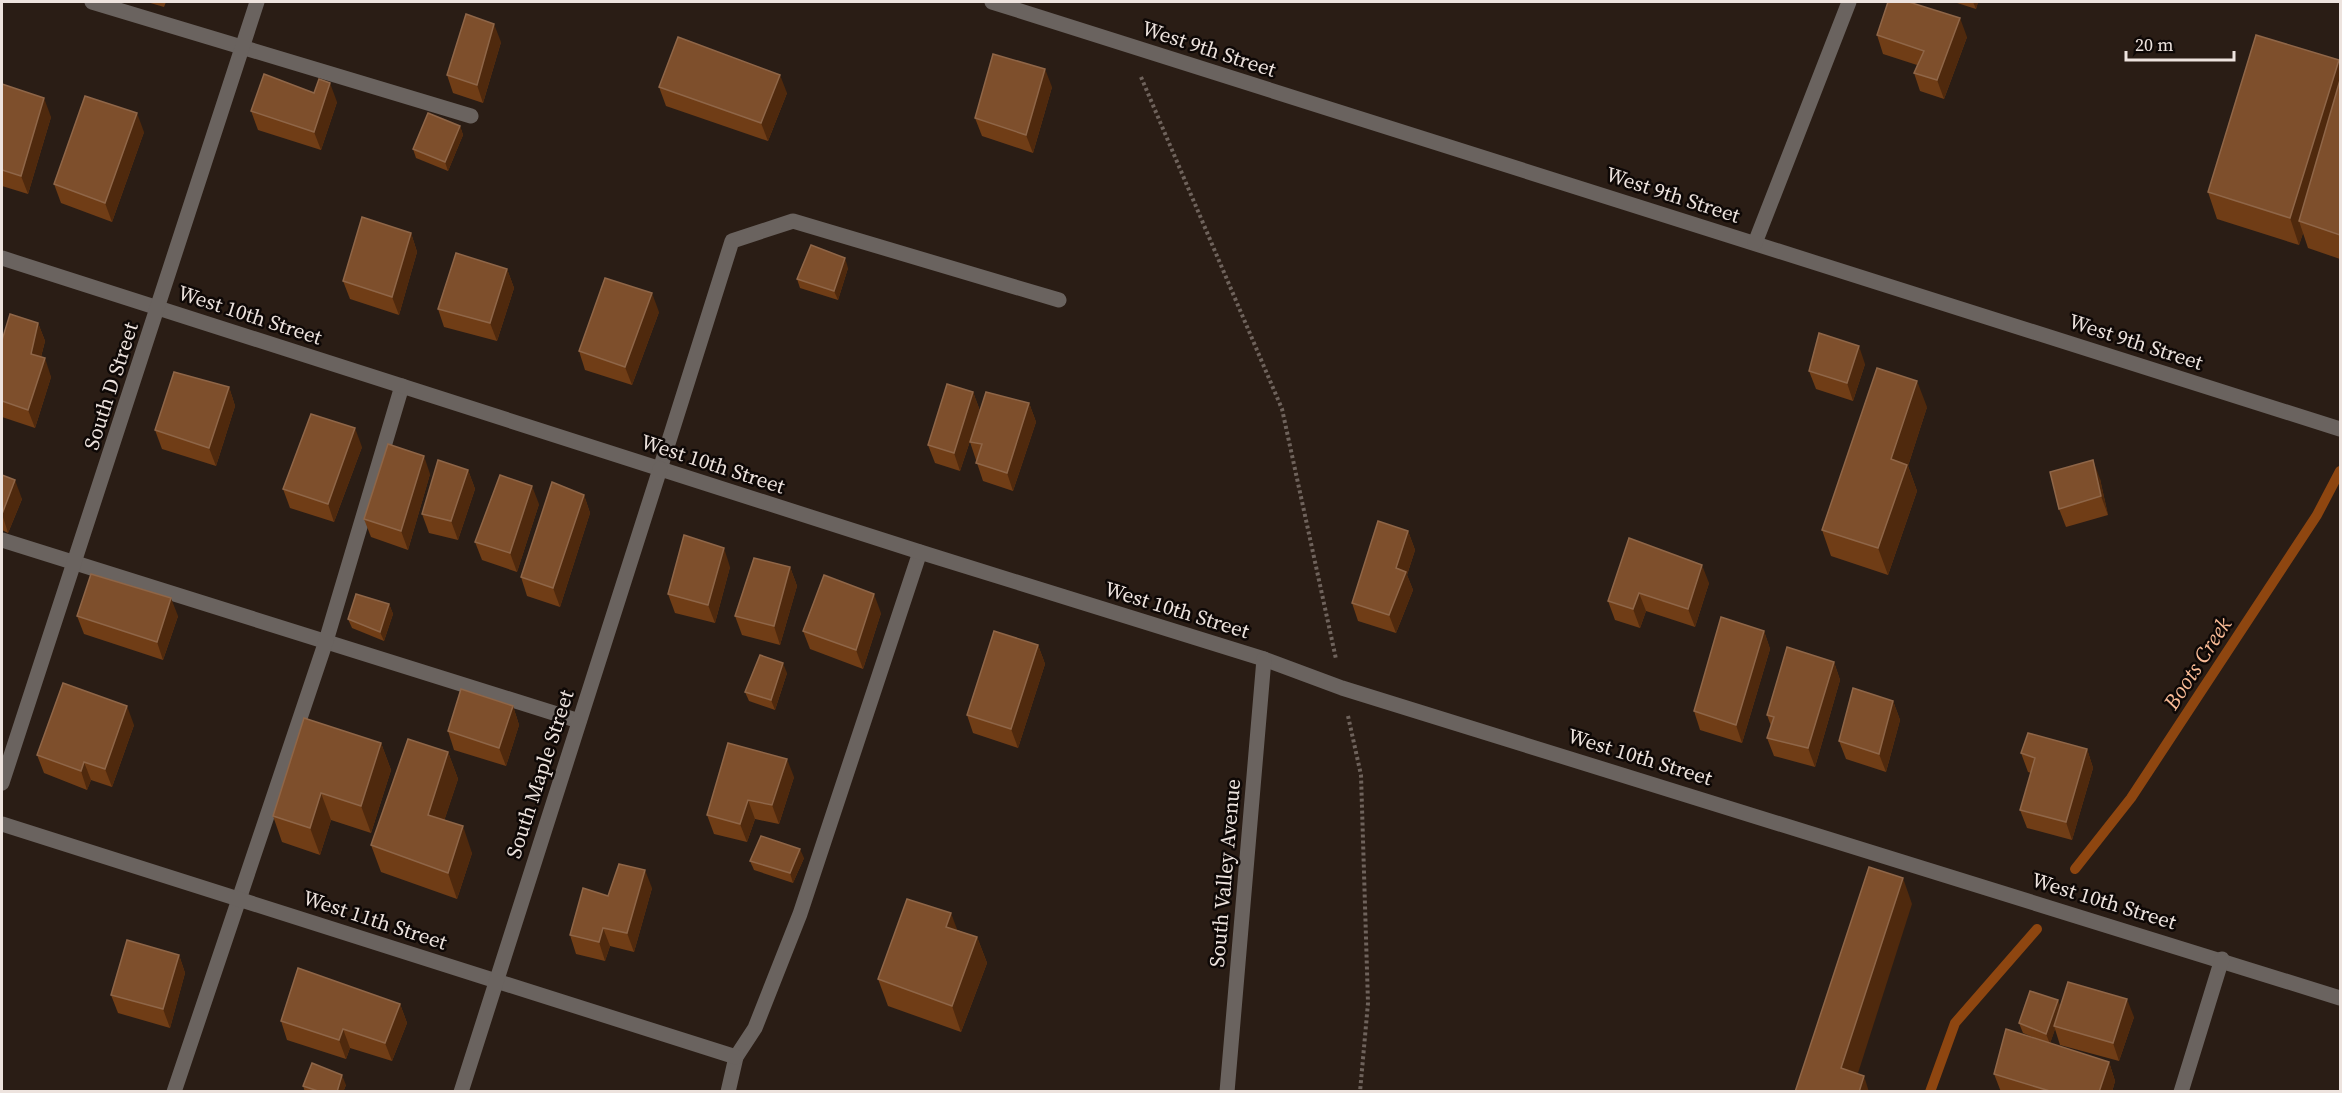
<svg xmlns="http://www.w3.org/2000/svg" width="2342" height="1093" font-family="'Source Serif 4',serif">
  <rect width="100%" height="100%" fill="#2a1d15"/>
  <g fill="none" stroke-linecap="round" stroke-linejoin="round">
    <g stroke="#8e4610" stroke-width="10">
      <path d="M2075,869L2131,798L2317,515L2340,471"/>
      <path d="M1930,1092L1955,1023L2037,929"/>
    </g>
    <g stroke="#6f635c" stroke-width="4" stroke-dasharray="3 3" stroke-linecap="butt">
      <path d="M1141,77L1282,409L1336,659"/>
      <path d="M1348,716L1361,775L1368,1003L1360,1092"/>
    </g>
    <g stroke="#6a635f" stroke-width="15">
      <path d="M92,2L471,116"/>
      <path d="M660,469L732,241L793,221L1059,300"/>
      <path d="M2,540L579,721"/>
      <path d="M174,1092L326,641L402,386"/>
      <path d="M728,1092L736,1057L755,1028L800,914L920,552"/>
    </g>
    <g stroke="#6a635f" stroke-width="15">
      <path d="M992,2L2340,429"/>
      <path d="M1755,243L1849,2"/>
      <path d="M2,258L920,552L1264,659L1342,688L2340,998"/>
      <path d="M2,783L257,2"/>
      <path d="M2,824L736,1057"/>
      <path d="M461,1092L660,469"/>
      <path d="M1227,1092L1264,659"/>
      <path d="M2181,1092L2222,959"/>
    </g>
  </g>
  <g fill="#703d16">
    <path d="M147,2H166L164,7Z"/>
    <path d="M1954,2H1978L1976,9Z"/>
    <path d="M1877,35L1967,37L1944,99L1920,91L1914,73L1917,65L1883,54Z"/>
    <path d="M501,42L483,103L453,93L447,75Z"/>
    <path d="M2340,64V259L2308,248L2303,233L2299,245L2217,219L2208,192Z"/>
    <path d="M2,84L51,117L28,194L2,186Z"/>
    <path d="M659,87L787,93L768,141L666,106Z"/>
    <path d="M1052,87L1033,153L982,136L975,118Z"/>
    <path d="M337,102L321,150L258,130L251,111Z"/>
    <path d="M460,126L463,135L448,171L416,158L413,149Z"/>
    <path d="M144,132L112,222L61,203L54,184Z"/>
    <path d="M411,233L417,252L399,315L350,299L343,281Z"/>
    <path d="M848,268L838,300L800,288L797,279Z"/>
    <path d="M507,269L514,288L497,341L444,327L438,309Z"/>
    <path d="M659,312L632,385L585,370L579,351Z"/>
    <path d="M38,323L45,341L41,357L51,377L35,428L2,417V340Z"/>
    <path d="M1865,364L1853,401L1816,389L1809,371Z"/>
    <path d="M229,387L235,406L216,466L162,449L155,430Z"/>
    <path d="M973,392L980,411L960,471L935,463L928,445Z"/>
    <path d="M1029,403L1036,422L1013,491L983,481L970,442Z"/>
    <path d="M1927,407L1908,466L1917,491L1888,575L1831,556L1822,530Z"/>
    <path d="M362,447L334,522L290,508L283,489Z"/>
    <path d="M468,470L475,489L458,540L429,533L422,514Z"/>
    <path d="M430,474L408,550L371,537L364,519Z"/>
    <path d="M2,475L22,499L8,533L2,530Z"/>
    <path d="M2100,479L2108,515L2066,527L2059,509Z"/>
    <path d="M584,495L590,513L560,607L527,596L521,577Z"/>
    <path d="M539,504L517,572L482,560L475,542Z"/>
    <path d="M1408,531L1415,550L1407,575L1413,590L1396,633L1358,621L1352,603Z"/>
    <path d="M1629,538L1709,583L1695,627L1646,611L1640,628L1615,620L1608,601Z"/>
    <path d="M730,567L715,623L675,613L668,594Z"/>
    <path d="M790,567L797,586L780,645L742,635L735,616Z"/>
    <path d="M389,604L393,614L384,641L352,628L348,619Z"/>
    <path d="M881,613L863,669L810,649L803,631Z"/>
    <path d="M77,616H178L163,660L84,634Z"/>
    <path d="M1764,631L1770,649L1742,743L1700,730L1694,711Z"/>
    <path d="M1038,645L1045,664L1018,748L973,733L967,715Z"/>
    <path d="M1834,662L1840,680L1815,767L1774,756L1767,738L1771,726L1767,715Z"/>
    <path d="M787,673L775,710L749,701L745,692Z"/>
    <path d="M1893,701L1900,720L1886,772L1846,759L1839,741Z"/>
    <path d="M513,706L519,725L506,766L454,750L448,731Z"/>
    <path d="M134,725L112,787L91,780L87,790L44,773L37,755Z"/>
    <path d="M381,743L391,770L371,833L331,820L320,855L282,842L273,816Z"/>
    <path d="M2087,749L2093,768L2072,840L2027,828L2020,810L2031,773L2028,772L2021,753Z"/>
    <path d="M448,752L458,779L444,821L472,853L457,899L381,872L371,845Z"/>
    <path d="M794,777L779,824L755,819L747,842L714,834L707,815Z"/>
    <path d="M804,858L793,883L754,870L750,861Z"/>
    <path d="M652,888L634,952L610,946L605,961L576,954L570,935L608,896Z"/>
    <path d="M957,930L977,937L987,963L961,1032L888,1006L878,979Z"/>
    <path d="M179,955L185,973L170,1028L118,1013L111,995Z"/>
    <path d="M2058,1000L2060,1006L2134,1017L2119,1061L2060,1045L2055,1029L2050,1043L2109,1062L2115,1081L2112,1092H2001L1994,1074L2044,1042L2023,1033L2019,1023Z"/>
    <path d="M400,1004L407,1023L392,1061L350,1048L346,1059L287,1040L281,1021Z"/>
    <path d="M346,1085L343,1092H305L303,1086Z"/>
  </g>
  <g fill="#4f290d">
    <path d="M1973,2H1978L1976,9Z"/>
    <path d="M1960,18L1967,37L1944,99L1937,80Z"/>
    <path d="M494,24L501,42L483,103L477,85Z"/>
    <path d="M2339,60L2340,64V112L2299,221L2303,233L2299,245L2290,218Z"/>
    <path d="M1045,69L1052,87L1033,153L1026,135Z"/>
    <path d="M780,75L787,93L768,141L761,123Z"/>
    <path d="M330,83L337,102L321,150L314,132Z"/>
    <path d="M44,98L51,117L28,194L21,176Z"/>
    <path d="M137,113L144,132L112,222L105,203Z"/>
    <path d="M460,126L463,135L448,171L445,162Z"/>
    <path d="M411,233L417,252L399,315L392,297Z"/>
    <path d="M845,258L848,268L838,300L834,291Z"/>
    <path d="M507,269L514,288L497,341L490,323Z"/>
    <path d="M652,293L659,312L632,385L625,367Z"/>
    <path d="M38,323L45,341L37,372L31,354Z"/>
    <path d="M1859,346L1865,364L1853,401L1847,383Z"/>
    <path d="M45,358L51,377L35,428L28,410Z"/>
    <path d="M1917,381L1927,407L1908,466L1917,491L1888,575L1878,548L1891,459Z"/>
    <path d="M229,387L235,406L216,466L209,448Z"/>
    <path d="M973,392L980,411L960,471L954,453Z"/>
    <path d="M1029,403L1036,422L1013,491L1007,473Z"/>
    <path d="M355,428L362,447L334,522L328,504Z"/>
    <path d="M424,456L430,474L408,550L401,531Z"/>
    <path d="M2093,460L2100,479L2108,515L2101,496Z"/>
    <path d="M468,470L475,489L458,540L451,521Z"/>
    <path d="M15,480L22,499L8,533L2,514Z"/>
    <path d="M532,486L539,504L517,572L510,553Z"/>
    <path d="M584,495L590,513L560,607L553,588Z"/>
    <path d="M1408,531L1415,550L1407,575L1413,590L1396,633L1389,615L1396,568Z"/>
    <path d="M724,548L730,567L715,623L708,605Z"/>
    <path d="M1702,565L1709,583L1695,627L1688,609Z"/>
    <path d="M790,567L797,586L780,645L774,626Z"/>
    <path d="M1639,593L1646,611L1640,628L1633,609Z"/>
    <path d="M874,594L881,613L863,669L856,650Z"/>
    <path d="M171,598L178,616L163,660L157,642Z"/>
    <path d="M389,604L393,614L384,641L380,632Z"/>
    <path d="M1764,631L1770,649L1742,743L1736,725Z"/>
    <path d="M1038,645L1045,664L1018,748L1011,729Z"/>
    <path d="M1834,662L1840,680L1815,767L1808,748Z"/>
    <path d="M783,663L787,673L775,710L771,700Z"/>
    <path d="M1893,701L1900,720L1886,772L1879,754Z"/>
    <path d="M127,706L134,725L112,787L105,769Z"/>
    <path d="M513,706L519,725L506,766L499,748Z"/>
    <path d="M381,743L391,770L371,833L361,806Z"/>
    <path d="M2087,749L2093,768L2072,840L2066,822Z"/>
    <path d="M448,752L458,779L437,842L428,815Z"/>
    <path d="M787,759L794,777L779,824L772,805Z"/>
    <path d="M84,762L91,780L87,790L81,771Z"/>
    <path d="M321,793L331,820L320,855L310,828Z"/>
    <path d="M748,800L755,819L747,842L740,824Z"/>
    <path d="M463,826L472,853L457,899L448,873Z"/>
    <path d="M800,849L804,858L793,883L790,873Z"/>
    <path d="M645,870L652,888L634,952L627,933Z"/>
    <path d="M1903,878L1912,904L1852,1092L1841,1068Z"/>
    <path d="M951,913L961,940L946,927Z"/>
    <path d="M603,928L610,946L605,961L599,942Z"/>
    <path d="M977,937L987,963L961,1032L952,1006Z"/>
    <path d="M179,955L185,973L170,1028L163,1009Z"/>
    <path d="M2127,999L2134,1017L2119,1061L2113,1043Z"/>
    <path d="M2058,1000L2061,1009L2054,1026L2055,1029L2050,1044L2046,1034Z"/>
    <path d="M400,1004L407,1023L392,1061L385,1043Z"/>
    <path d="M343,1029L350,1048L346,1059L339,1040Z"/>
    <path d="M2109,1062L2115,1081L2112,1092H2099Z"/>
    <path d="M342,1075L346,1085L343,1092H337Z"/>
    <path d="M1864,1076L1869,1092H1859Z"/>
  </g>
  <g fill="#7e4f2c" stroke="#8f6648" stroke-width="1.5">
    <path d="M1888,2H1909L1960,18L1937,80L1914,73L1924,51L1877,35Z"/>
    <path d="M466,14L494,24L477,85L447,75Z"/>
    <path d="M2256,35L2339,60L2290,218L2208,192Z"/>
    <path d="M678,37L780,75L761,123L659,87Z"/>
    <path d="M993,54L1045,69L1026,135L975,118Z"/>
    <path d="M264,74L314,93L319,79L330,83L314,132L251,111Z"/>
    <path d="M2340,80V235L2299,221Z"/>
    <path d="M2,84L44,98L21,176L2,170Z"/>
    <path d="M85,96L137,113L105,203L54,184Z"/>
    <path d="M428,113L460,126L445,162L413,149Z"/>
    <path d="M362,217L411,233L392,297L343,281Z"/>
    <path d="M811,245L845,258L834,291L797,279Z"/>
    <path d="M456,253L507,269L490,323L438,309Z"/>
    <path d="M605,278L652,293L625,367L579,351Z"/>
    <path d="M10,314L38,323L31,354L45,358L28,410L2,401V340Z"/>
    <path d="M1819,333L1859,346L1847,383L1809,371Z"/>
    <path d="M1877,368L1917,381L1891,459L1907,465L1878,548L1822,530Z"/>
    <path d="M174,372L229,387L209,448L155,430Z"/>
    <path d="M947,384L973,392L954,453L928,445Z"/>
    <path d="M986,392L1029,403L1007,473L976,463L982,444L970,442Z"/>
    <path d="M311,414L355,428L328,504L283,489Z"/>
    <path d="M388,444L424,456L401,531L364,519Z"/>
    <path d="M438,460L468,470L451,521L422,514Z"/>
    <path d="M2093,460L2101,496L2059,509L2050,472Z"/>
    <path d="M2,475L15,480L2,514Z"/>
    <path d="M500,475L532,486L510,553L475,542Z"/>
    <path d="M552,482L584,495L553,588L521,577Z"/>
    <path d="M1378,521L1408,531L1396,568L1406,572L1389,615L1352,603Z"/>
    <path d="M684,535L724,548L708,605L668,594Z"/>
    <path d="M1629,538L1702,565L1688,609L1639,593L1633,609L1608,601Z"/>
    <path d="M754,558L790,567L774,626L735,616Z"/>
    <path d="M91,574L171,598L157,642L77,616Z"/>
    <path d="M824,575L874,594L856,650L803,631Z"/>
    <path d="M356,594L389,604L380,632L348,619Z"/>
    <path d="M1721,617L1764,631L1736,725L1694,711Z"/>
    <path d="M994,631L1038,645L1011,729L967,715Z"/>
    <path d="M1787,647L1834,662L1808,748L1767,738L1774,717L1767,715Z"/>
    <path d="M760,655L783,663L771,700L745,692Z"/>
    <path d="M63,683L127,706L105,769L84,762L81,771L37,755Z"/>
    <path d="M1853,688L1893,701L1879,754L1839,741Z"/>
    <path d="M461,689L513,706L499,748L448,731Z"/>
    <path d="M304,718L381,743L361,806L321,793L310,828L273,816Z"/>
    <path d="M2028,733L2087,749L2066,822L2020,810L2035,758L2021,753Z"/>
    <path d="M408,739L448,752L428,815L463,826L448,873L371,845Z"/>
    <path d="M728,743L787,759L772,805L748,800L740,824L707,815Z"/>
    <path d="M761,836L800,849L790,873L750,861Z"/>
    <path d="M619,864L645,870L627,933L603,928L599,942L570,935L583,888L608,896Z"/>
    <path d="M1869,867L1903,878L1841,1068L1864,1076L1859,1092H1795Z"/>
    <path d="M907,899L951,913L946,927L977,937L952,1006L878,979Z"/>
    <path d="M127,940L179,955L163,1009L111,995Z"/>
    <path d="M298,968L400,1004L385,1043L343,1029L339,1040L281,1021Z"/>
    <path d="M2068,982L2127,999L2113,1043L2054,1026Z"/>
    <path d="M2030,991L2058,1000L2046,1034L2019,1023Z"/>
    <path d="M2006,1029L2109,1062L2099,1092H2053L1994,1074Z"/>
    <path d="M312,1063L342,1075L337,1092H321L303,1086Z"/>
  </g>
  <g text-anchor="middle" stroke-width="5" stroke-linejoin="round" paint-order="stroke">
    <g font-size="21" fill="#ede3de" stroke="#0e0806">
      <text transform="translate(1209 49) rotate(18)" y="7">West 9th Street</text>
      <text transform="translate(1673 195) rotate(18)" y="7">West 9th Street</text>
      <text transform="translate(250 315) rotate(18)" y="7">West 10th Street</text>
      <text transform="translate(2136 342) rotate(18)" y="7">West 9th Street</text>
      <text transform="translate(111 386) rotate(-72)" y="7">South D Street</text>
      <text transform="translate(713 464) rotate(18)" y="7">West 10th Street</text>
      <text transform="translate(1177 610) rotate(17)" y="7">West 10th Street</text>
      <text transform="translate(1640 757) rotate(17)" y="7">West 10th Street</text>
      <text transform="translate(540 774) rotate(-72)" y="7">South Maple Street</text>
      <text transform="translate(1225 873) rotate(-85)" y="7">South Valley Avenue</text>
      <text transform="translate(2104 901) rotate(17)" y="7">West 10th Street</text>
      <text transform="translate(375 920) rotate(18)" y="7">West 11th Street</text>
    </g>
    <g font-size="22" font-style="italic" fill="#fabc97" stroke="#0e0806">
      <text transform="translate(2197 663) rotate(-57)" y="8">Boots Creek</text>
    </g>
  </g>
  <rect width="2342" height="1093" fill="none" stroke="#ede3de" stroke-width="6"/>
  <path d="M2126 51v9h108v-9" fill="none" stroke="#ede3de" stroke-width="3"/>
  <text x="2135" y="51" font-size="18" fill="#ede3de" stroke="#0e0806" stroke-width="4.5" paint-order="stroke">20 m</text>
</svg>
